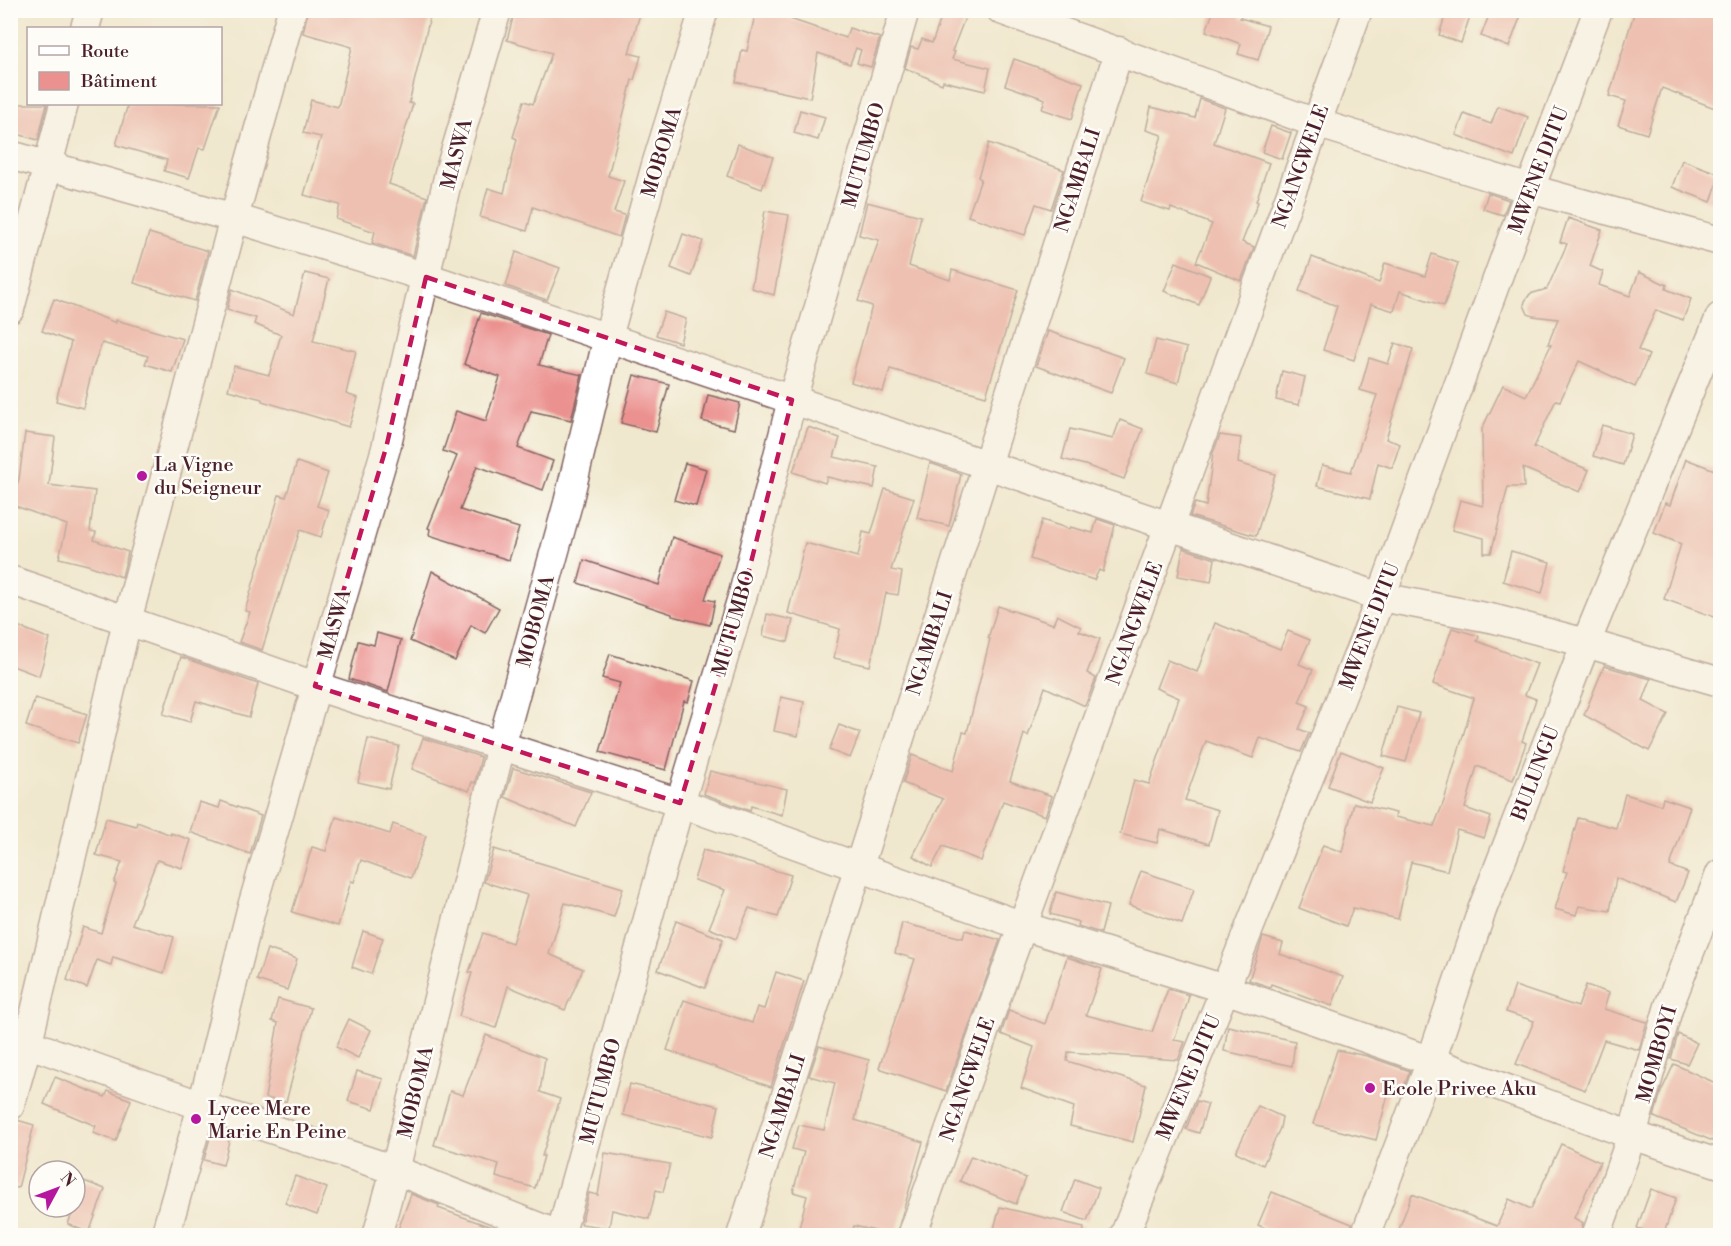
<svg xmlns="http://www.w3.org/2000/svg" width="1731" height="1246" font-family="'Libre Bodoni',serif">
  <rect width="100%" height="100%" fill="#fdfcf7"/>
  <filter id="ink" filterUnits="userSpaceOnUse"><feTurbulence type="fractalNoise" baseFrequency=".0167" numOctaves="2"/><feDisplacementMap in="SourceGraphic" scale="12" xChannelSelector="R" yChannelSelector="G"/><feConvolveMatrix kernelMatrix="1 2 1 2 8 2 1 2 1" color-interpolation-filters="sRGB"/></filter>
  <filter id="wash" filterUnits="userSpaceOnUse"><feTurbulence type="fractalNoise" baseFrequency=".008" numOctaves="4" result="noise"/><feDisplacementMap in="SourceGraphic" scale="24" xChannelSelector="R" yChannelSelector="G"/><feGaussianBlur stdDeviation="1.35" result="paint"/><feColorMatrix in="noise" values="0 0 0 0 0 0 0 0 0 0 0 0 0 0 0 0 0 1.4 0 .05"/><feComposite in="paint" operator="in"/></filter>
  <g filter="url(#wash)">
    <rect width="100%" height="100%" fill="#f0e8ce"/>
    <g id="blocks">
      <g fill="#eb918f">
        <path d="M308,10H409L430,17L409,103L413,104L389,184L427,197L413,256L372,243L375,232L336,219L340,205L304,195L321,137L303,133L311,100L338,107L352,47L303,33Z"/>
        <path d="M515,10H641L629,53L641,56L634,80H632L608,176L624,181L614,212L625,215L619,237L533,207L527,231L480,217L488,188L504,193L517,139L513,137L524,101L533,104L552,53L507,40Z"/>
        <path d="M756,10H792L790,19L846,38L849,28L880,38L871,67L857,63L861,50L856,48L850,64L818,53L810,98L736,82L742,50L747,51Z"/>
        <path d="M944,10H968L952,51L955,52L952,59L990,68L985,91L943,81L942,84L905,68L911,47L918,49L922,39L932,43Z"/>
        <path d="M1214,10H1243L1240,18L1268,26L1258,60L1238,54L1241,44L1206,31Z"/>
        <path d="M1447,10H1472L1461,43L1439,35Z"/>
        <path d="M1491,10H1523L1509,47L1481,36Z"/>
        <path d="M1635,10H1720V110L1662,88L1647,134L1618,125L1626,101L1609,96Z"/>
        <path d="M1014,59L1083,83L1072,119L1042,109L1045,99L1005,85Z"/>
        <path d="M1200,99L1225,108L1214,143L1269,163L1256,201L1258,202L1242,242L1254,247L1241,281L1196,262L1212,224L1171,208L1170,211L1141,202L1162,135L1146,130L1151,107L1195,118Z"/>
        <path d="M10,104H47L38,140L10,132Z"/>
        <path d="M128,104H220L205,149L199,148L189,178L164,171L167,160L116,145Z"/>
        <path d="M1498,106L1528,117L1514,157L1456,135L1464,114L1491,124Z"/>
        <path d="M800,110L825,117L818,140L794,133Z"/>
        <path d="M1271,126L1291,133L1282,159L1262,152Z"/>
        <path d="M989,143L1064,170L1051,209L1036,204L1025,235L968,216L981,179L978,177Z"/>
        <path d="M738,144L773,157L762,189L727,176Z"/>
        <path d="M1682,160L1720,174L1711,202L1672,187Z"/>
        <path d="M1488,193L1509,200L1503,215L1483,209Z"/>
        <path d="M867,202L921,216L909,266L950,280L952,270L1018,290L986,396L890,369L883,392L851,382L872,306L858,301L879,240L859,235Z"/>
        <path d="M765,211L789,215L774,295L751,288Z"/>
        <path d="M1568,218L1602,230L1590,266L1603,272L1599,285L1630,296L1639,272L1667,285L1666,289L1691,299L1683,320L1656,310L1638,350L1649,355L1635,387L1579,361L1560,401L1556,400L1534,447L1589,470L1580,492L1523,468L1524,487H1508L1491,553H1484V538L1452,530L1460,500L1483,506L1482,429L1503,385L1526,396L1551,345L1548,344L1558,319L1533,316L1528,314L1524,305L1525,301L1530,294L1547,289L1567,244L1560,242Z"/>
        <path d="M149,233L208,251L195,301L134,283Z"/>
        <path d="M683,234L703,241L691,276L671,268Z"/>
        <path d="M516,252L560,268L547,300L506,286Z"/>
        <path d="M1432,254L1458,263L1444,306L1400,291L1394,311L1371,304L1354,360L1323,350L1337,306L1299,291L1312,257L1379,283L1385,263L1425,276Z"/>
        <path d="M1176,262L1210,276L1199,305L1164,291Z"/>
        <path d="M305,273L329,279L313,341L356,351L346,394L358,398L349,427L262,401V399L228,390L234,366L269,375L281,335L254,324L256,318L227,310L232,289L294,314Z"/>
        <path d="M54,299L116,323V320L183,339L172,372L145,364L148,356L102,343L92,370L83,408L56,401L71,342L42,331Z"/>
        <path d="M664,312L686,319L680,343L656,335Z"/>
        <path d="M481,313L548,335L539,365L582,375L571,420L531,411L518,448L553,461L543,490L477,466L460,510L519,528L509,560L429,535L430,529L428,528L457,456L443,451L456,411L486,421L500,377L464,364Z"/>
        <path d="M1048,331L1124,358L1111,393L1036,366Z"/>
        <path d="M1156,340L1187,348L1178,383L1147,374Z"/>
        <path d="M1395,343L1413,349L1386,439L1400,444L1392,468L1378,463L1370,499L1317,486L1322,465L1351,472L1377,395L1360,390L1369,358L1388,364Z"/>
        <path d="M1282,371L1305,377L1299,405L1276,400Z"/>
        <path d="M634,375L669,384L656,432L621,423Z"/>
        <path d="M708,395L740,403L734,429L702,421Z"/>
        <path d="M1120,420L1143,429L1124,479L1085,465L1062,459L1070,429L1113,439Z"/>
        <path d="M1602,425L1632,434L1623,465L1593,456Z"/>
        <path d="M808,427L840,438L834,457L878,467L874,488L827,477L825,483L793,472Z"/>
        <path d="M25,433L55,437L49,485L95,491L90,531L96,532L94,540L128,552L122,577L88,565L59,558L67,525L10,504L19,479Z"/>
        <path d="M1220,435L1241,438L1238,463L1275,474L1256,536L1190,516L1195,503L1206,506L1213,453Z"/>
        <path d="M1686,459L1720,472V619L1664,599L1681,544L1654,533L1665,503L1670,505Z"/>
        <path d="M297,462L328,473L317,506L329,510L321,537L300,530L262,650L239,642L250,612L245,611L279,495L286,497Z"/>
        <path d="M685,463L706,469L696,506L674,500Z"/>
        <path d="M930,463L961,474L949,526L917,518Z"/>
        <path d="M885,489L914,498L891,570L902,572L898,595L886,593L870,666L834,658L840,629L788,613L805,543L858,557L863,532L871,534Z"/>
        <path d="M1097,519L1115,525L1103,572L1099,570L1094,580L1030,559L1042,520L1069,529L1070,527L1093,533Z"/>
        <path d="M672,537L720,554L705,599L715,601L710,625L672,616V614L578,583L584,560L659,585Z"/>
        <path d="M1183,548L1215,559L1211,582L1178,576Z"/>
        <path d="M1511,551L1550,562L1542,593L1503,581Z"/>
        <path d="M432,571L499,608L485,633L471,625L455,661L410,641Z"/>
        <path d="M998,606L1053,624L1057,615L1081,627L1079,631L1100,639L1087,673L1096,678L1085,706L1045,687L1028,736L1024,734L1010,781L1052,796L1045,816L1003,801L981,861L943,846L932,867L913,856L943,799L903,783L912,755L953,771L963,732L967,733L990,639L988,638Z"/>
        <path d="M767,614L793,620L788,642L763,636Z"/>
        <path d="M10,623L50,639L39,676L10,665Z"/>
        <path d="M1215,623L1280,649L1288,631L1310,640L1299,664L1313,670L1299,702L1309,706L1299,729L1309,733L1301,752L1260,738L1253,758L1206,741L1185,800L1218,810L1209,844L1160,829L1157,843L1120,834L1134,780L1149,784L1179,698L1156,688L1167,660L1197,672Z"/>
        <path d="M1452,628L1479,636L1477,641L1537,664L1525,695L1536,699L1522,741L1526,743L1513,780L1477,766L1465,808L1491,817L1484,838L1457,830L1447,871L1411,862L1398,919L1353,908L1346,926L1299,908L1323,845L1342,852L1354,803L1396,813L1395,817L1434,826L1444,801L1474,698L1433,684Z"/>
        <path d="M377,633L401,640L388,692L349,679L358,641L374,645Z"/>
        <path d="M610,654L694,681L688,702L684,701L666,770L600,752L620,683L602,678Z"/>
        <path d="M181,657L258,684L249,717L196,701L190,722L163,714Z"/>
        <path d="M1604,666L1651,679L1643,701L1668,714L1649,751L1584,715Z"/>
        <path d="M781,697L804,702L798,736L774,731Z"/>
        <path d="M35,698L87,714L78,743L26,726Z"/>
        <path d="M1397,707L1419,713L1406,762L1383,756Z"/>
        <path d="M839,725L860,733L850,758L829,750Z"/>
        <path d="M423,738L481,757L475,783L472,782L469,791L412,769Z"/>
        <path d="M368,739L399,746L389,789L358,782Z"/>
        <path d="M1341,751L1384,768L1370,802L1328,786Z"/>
        <path d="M513,768L591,792L576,827L505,797Z"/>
        <path d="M710,771L787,789L782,815L751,806L750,811L704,794Z"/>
        <path d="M1625,794L1661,805L1663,798L1690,807L1670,866L1688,873L1676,902L1616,878L1610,911L1579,906L1576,915L1555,909L1567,872L1563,871L1578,818L1616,828Z"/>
        <path d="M221,801L261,816L250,854L190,832L199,802L219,808Z"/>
        <path d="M336,817L390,834L393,824L426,836L411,878L361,860L354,882L351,881L338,926L292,912L312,847L326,851Z"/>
        <path d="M106,818L136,826L137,822L171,835V833L191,840L182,868L157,860L132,924L174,937L164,973L113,957L111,965L97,960L87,988L67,980L83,927L101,933L116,884L114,883L122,862L96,855Z"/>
        <path d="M494,849L623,888L614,917L565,903L549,954L583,969L565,1010L508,986L496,1028L459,1016L472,973L469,972L483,933L512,943L527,895L484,882Z"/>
        <path d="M703,850L791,875L778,917L749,908L736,939L709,928L725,890L694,880Z"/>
        <path d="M1141,871L1194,889L1182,924L1129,905Z"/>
        <path d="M1056,892L1108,906L1101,933L1078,926L1079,922L1050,914Z"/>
        <path d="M676,921L723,939L705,988L658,970Z"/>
        <path d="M902,923L963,938L965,930L1000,940L946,1091L879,1068L915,959L895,953Z"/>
        <path d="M363,931L383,938L371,974L352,967Z"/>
        <path d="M1263,937L1283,943L1280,954L1343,977L1332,1006L1271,984L1270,987L1249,980Z"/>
        <path d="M267,949L297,959L287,990L257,980Z"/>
        <path d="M1067,957L1102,969L1086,1015L1152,1032L1168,989L1189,995L1187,1004L1174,1040L1185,1042L1178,1060L1068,1052L1067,1061L1146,1085L1133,1142L1070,1126L1074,1107L1021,1088L1034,1047L1001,1034L1009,1010L1045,1024Z"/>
        <path d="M776,972L804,981L771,1087L667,1050L684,1000L752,1023L757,1007L764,1009Z"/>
        <path d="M1586,985L1609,993L1604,1009L1647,1022L1639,1050L1604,1040L1585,1090L1516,1064L1534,1021L1506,1012L1515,986L1578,1007Z"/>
        <path d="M278,999L311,1008L286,1102L265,1098L278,1023L272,1021Z"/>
        <path d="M349,1019L371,1030L358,1058L336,1047Z"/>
        <path d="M1228,1026L1295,1041L1292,1066L1224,1051Z"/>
        <path d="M1678,1034L1697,1043L1687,1064L1671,1059Z"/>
        <path d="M486,1035L545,1058L540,1092L560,1099L542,1156H544L535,1188L496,1177L499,1164L434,1145L450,1091L463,1095Z"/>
        <path d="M819,1046L869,1060L855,1120L923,1142L896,1236L854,1226L851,1236H797L807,1196L793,1192L804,1152L792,1149L799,1125L824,1130L835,1083L809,1076Z"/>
        <path d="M1337,1050L1367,1056L1410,1071L1401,1095L1389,1091L1376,1140L1313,1124Z"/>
        <path d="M1674,1064L1720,1085V1144L1654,1117L1661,1092Z"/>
        <path d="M357,1071L383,1079L374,1109L348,1101Z"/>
        <path d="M55,1077L105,1097L108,1091L131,1100L116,1141L93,1133L96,1126L44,1104Z"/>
        <path d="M630,1084L719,1106L712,1137L623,1115Z"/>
        <path d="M1197,1101L1208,1104L1199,1133L1186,1129Z"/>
        <path d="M1258,1106L1282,1117L1280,1128L1263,1165L1236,1152Z"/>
        <path d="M17,1120L34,1125L18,1188L10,1187V1134L14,1122Z"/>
        <path d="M213,1127L231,1133L223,1165L204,1160Z"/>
        <path d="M1561,1144L1600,1162L1574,1218L1583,1223L1580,1236H1415L1399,1229L1412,1194L1497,1226L1509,1199L1531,1209Z"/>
        <path d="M605,1153L670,1164L663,1192L656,1190L649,1219L612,1210L609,1228L581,1224L589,1193L598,1195Z"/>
        <path d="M971,1156L1026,1178L1016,1204L960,1181Z"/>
        <path d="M295,1176L327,1188L317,1215L285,1203Z"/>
        <path d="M1075,1179L1099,1188L1087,1221L1063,1212Z"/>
        <path d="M84,1181L105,1189L89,1233L68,1224Z"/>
        <path d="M1651,1189L1676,1198L1663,1236L1637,1228Z"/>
        <path d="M1272,1192L1352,1224L1349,1236H1284L1258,1225Z"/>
        <path d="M411,1194L439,1205L438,1208L508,1233L507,1236H412L398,1230Z"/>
        <path d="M1000,1207L1084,1227L1083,1236H992Z"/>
      </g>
    </g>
  </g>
  <g filter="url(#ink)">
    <use href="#blocks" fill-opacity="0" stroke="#846564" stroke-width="1.5"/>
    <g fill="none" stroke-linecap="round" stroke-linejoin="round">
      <defs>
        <g id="minor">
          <path d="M1001,10L1316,123L1530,189L1720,241"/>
          <path d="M85,28L90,10"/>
          <path d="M10,155L234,218L426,277L1381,597L1495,619L1586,643L1720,682"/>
          <path d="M10,309L64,104"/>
          <path d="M10,580L315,686L680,803L1023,926L1225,989L1431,1061L1632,1135L1720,1164"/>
          <path d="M10,1037L202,1106L395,1170L561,1236"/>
          <path d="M10,1106L28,1042L127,621L234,218L292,10"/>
          <path d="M165,1236L202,1106L251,910L386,448L449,173L497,10"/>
          <path d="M377,1236L395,1170L501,746L568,503L608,337L656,165L704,10"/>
          <path d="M560,1236L680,803L743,594L792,400L905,10"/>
          <path d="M741,1236L1119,51"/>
          <path d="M912,1236L999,990L1358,10"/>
          <path d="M1124,1236L1225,989L1381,597L1530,189L1598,10"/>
          <path d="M1365,1236L1431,1061L1482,910L1586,643L1720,317"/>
          <path d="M1596,1236L1632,1135L1669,1006L1720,874"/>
        </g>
      </defs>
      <use href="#minor" stroke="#846564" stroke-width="31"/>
      <use href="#minor" stroke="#fff" stroke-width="28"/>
    </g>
  </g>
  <path d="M0 0H1731V1246H0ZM426,277L792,400L743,594L680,803L315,686L386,448Z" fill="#f0e8ce" fill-opacity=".55" fill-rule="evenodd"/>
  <path fill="none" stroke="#c2185b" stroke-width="4.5" stroke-dasharray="12 8" stroke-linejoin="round" d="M426,277L792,400L743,594L680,803L315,686L386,448Z"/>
  <g fill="#b5179e" stroke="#fdfcf7" stroke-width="2">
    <circle cx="142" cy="476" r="6"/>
    <circle cx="1370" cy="1088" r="6"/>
    <circle cx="196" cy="1119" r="6"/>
  </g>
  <g text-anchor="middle" stroke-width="5" stroke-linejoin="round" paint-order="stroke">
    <g font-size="20" fill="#4a1f2b" stroke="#fdfcf7">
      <text transform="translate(661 152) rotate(-73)" y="7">MOBOMA</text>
      <text transform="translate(456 154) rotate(-75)" y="7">MASWA</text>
      <text transform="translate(863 155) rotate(-74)" y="7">MUTUMBO</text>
      <text transform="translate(1300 166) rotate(-70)" y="7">NGANGWELE</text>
      <text transform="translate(1538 170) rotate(-69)" y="7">MWENE DITU</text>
      <text transform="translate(1077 180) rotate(-72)" y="7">NGAMBALI</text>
      <text transform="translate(535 621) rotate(-75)" y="7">MOBOMA</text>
      <text transform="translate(733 623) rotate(-74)" y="7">MUTUMBO</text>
      <text transform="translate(1134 623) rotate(-70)" y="7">NGANGWELE</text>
      <text transform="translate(334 624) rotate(-74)" y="7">MASWA</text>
      <text transform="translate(1369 626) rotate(-69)" y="7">MWENE DITU</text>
      <text transform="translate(929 643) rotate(-72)" y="7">NGAMBALI</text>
      <text transform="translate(1535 773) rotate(-69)" y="7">BULUNGU</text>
      <text transform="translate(1656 1054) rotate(-74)" y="7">MOMBOYI</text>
      <text transform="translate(1188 1077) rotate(-67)" y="7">MWENE DITU</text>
      <text transform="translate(967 1079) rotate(-71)" y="7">NGANGWELE</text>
      <text transform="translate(600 1091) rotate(-75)" y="7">MUTUMBO</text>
      <text transform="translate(415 1092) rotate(-76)" y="7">MOBOMA</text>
      <text transform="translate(782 1106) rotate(-72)" y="7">NGAMBALI</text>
    </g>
    <g font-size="20" fill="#4a1f2b" stroke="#fdfcf7" text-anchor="start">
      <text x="154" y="471">La Vigne<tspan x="154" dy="23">du Seigneur</tspan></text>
      <text x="1382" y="1095">Ecole Privee Aku</text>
      <text x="208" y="1115">Lycee Mere<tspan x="208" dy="23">Marie En Peine</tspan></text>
    </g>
  </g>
  <rect width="1731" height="1246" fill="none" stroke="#fdfcf7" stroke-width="36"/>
  <rect x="27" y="27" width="195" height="78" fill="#fdfcf7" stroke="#b5a4a5" stroke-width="1.5"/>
  <rect x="39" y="46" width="30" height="9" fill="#ffffff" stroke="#b5a4a5" stroke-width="1.5"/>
  <text x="81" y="57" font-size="18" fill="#4a1f2b">Route</text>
  <rect x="39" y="72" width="30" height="18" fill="#eb918f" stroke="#b5a4a5" stroke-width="1.5"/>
  <text x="81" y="87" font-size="18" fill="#4a1f2b">Bâtiment</text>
  <g transform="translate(57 1189) rotate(49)"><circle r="28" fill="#fdfcf7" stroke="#b5a4a5" stroke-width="1.5"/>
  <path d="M0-4.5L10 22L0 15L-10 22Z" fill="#b5179e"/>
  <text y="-9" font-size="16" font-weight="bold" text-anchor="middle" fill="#4a1f2b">N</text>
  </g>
</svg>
